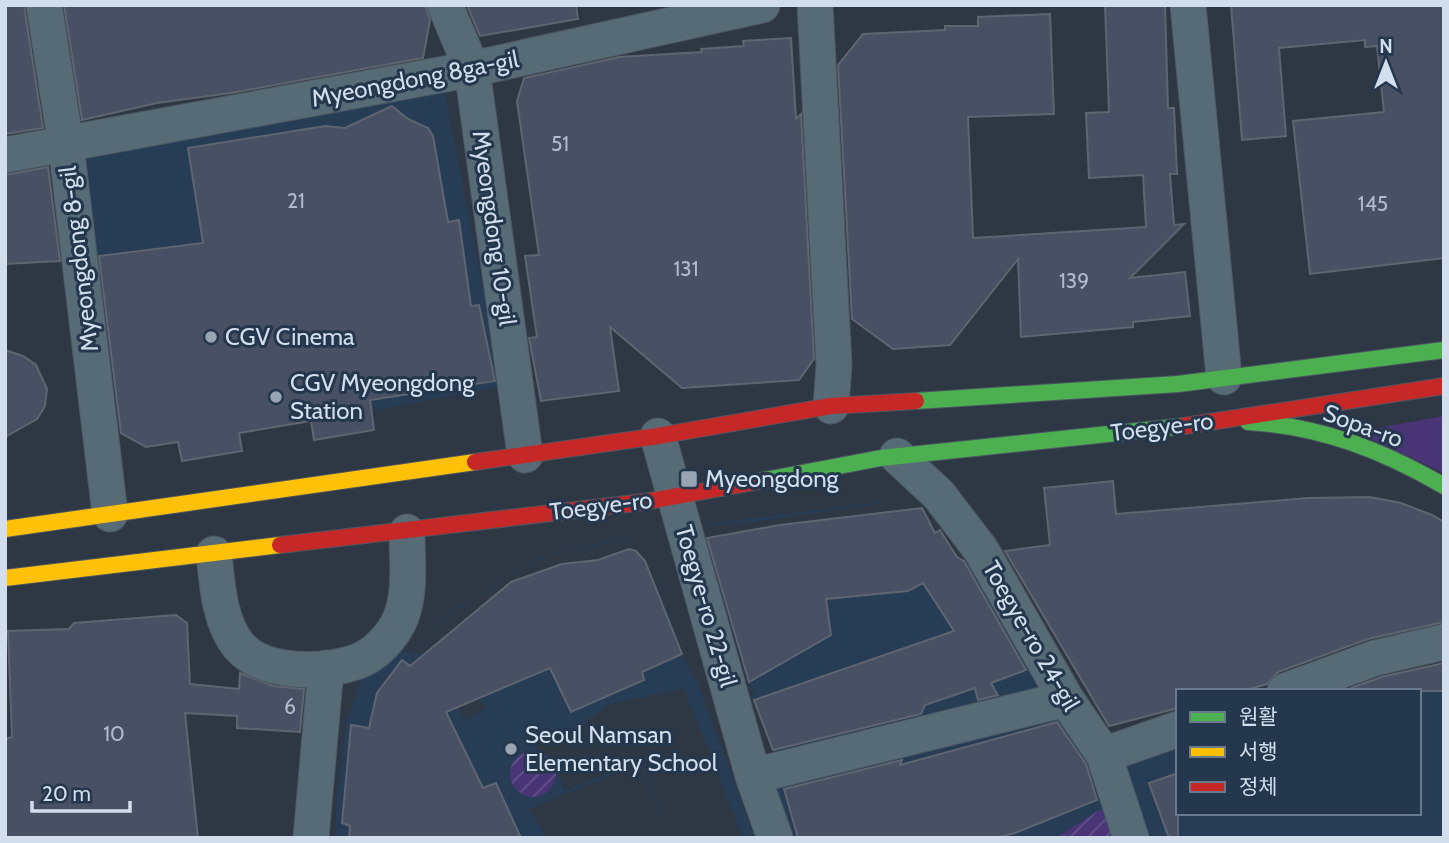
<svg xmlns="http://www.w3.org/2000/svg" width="1449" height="843" font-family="Cabin,'Noto Sans KR',sans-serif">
  <defs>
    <pattern id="garden-furrows" width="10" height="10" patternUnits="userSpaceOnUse" patternTransform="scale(1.75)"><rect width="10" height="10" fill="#493575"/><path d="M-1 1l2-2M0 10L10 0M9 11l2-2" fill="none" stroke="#625289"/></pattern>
  </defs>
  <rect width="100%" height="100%" fill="#2d3844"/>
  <g fill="#263d55" fill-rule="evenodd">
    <path d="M444,89L502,386L329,419L146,447L116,431L91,256L87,157Z"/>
    <path d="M939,495L1066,699L1109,805L1056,838H792L699,532L707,524ZM914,498L927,502L965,557L963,560L960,561L940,530L935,532L923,507L774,525L706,538L724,607L751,690H754L753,699L774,753L769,761L699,532L708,525L747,523Z"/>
    <path d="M624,538L638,543L648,552L683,657L697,682L755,838H743L684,688L610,704L572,732L536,728L535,747L555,760L564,791L641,760L671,838L640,763L529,809L547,838H336V809L346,723L365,671L400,650L420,655L422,643L447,615L543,556ZM624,539L638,543L648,552L669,618L646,561L636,550L629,549L597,560L562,563L524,577L495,595L432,648L486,708L465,720L421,656L423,642L447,616L543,557ZM534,751L553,785L542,795L510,772L515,760Z"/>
    <path d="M1444,670V838H1131L1104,755L1178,729V813H1419V691H1284L1349,682L1351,690Z"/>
  </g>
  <path fill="#493575" d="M1444,416V473L1355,432Z"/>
  <g fill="url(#garden-furrows)">
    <circle cx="533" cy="774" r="23"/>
    <path d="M1109,804L1118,838H1056Z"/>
  </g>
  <g fill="#485063" stroke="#5e6570" stroke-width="2">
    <path d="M5,5H24L43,128L5,134Z"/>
    <path d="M64,5H425L430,20L423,58L231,93L157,103L82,120Z"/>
    <path d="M467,5H576L578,19L480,36Z"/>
    <path d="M1105,5H1165L1168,108H1174L1177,174H1170L1174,225L1184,224L1130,278L1185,272L1190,316L1133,322V327L1021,337L1018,259L950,345L893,349L852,319L838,65L863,34L945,30V26H978V17L1050,14L1054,114L968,117L973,238L1146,227L1143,175L1089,178L1086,113L1109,112Z"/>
    <path d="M1231,5H1444V258L1310,274L1293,121L1384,112L1377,46L1365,47V40L1279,48L1286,136L1242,140Z"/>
    <path d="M791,38L796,119L801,114L814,359L799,380L682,388L610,327L619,391L541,401L529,338L537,337L525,256L539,255L517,101L524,78L619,57L702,52L701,49L744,46L743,41Z"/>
    <path d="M392,106L408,119L428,128L433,136L448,222L459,220L471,306L479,305L495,381L370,400L374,430L314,440L311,421L239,433L242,451L182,461L178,442L146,447L121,433L99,256L203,243L188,148L325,126L345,128Z"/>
    <path d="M48,167L60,261L5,264V175Z"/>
    <path d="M5,350L23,356L36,365L47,389L45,406L37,419L5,437Z"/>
    <path d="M1113,481L1116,514L1308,498L1370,497L1401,503L1432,515L1444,522V622L1368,639L1278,672L1267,684L1242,691H1178V708L1109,726L1005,551L1050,545L1044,488Z"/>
    <path d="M922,508L935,533L940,530L957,557L964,561L1026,670L991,683L998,695L978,700L975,688L925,705L921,714L773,750L754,700L954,631L923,583L908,591L826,599L831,635L749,682L707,538L780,525Z"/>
    <path d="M629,549L636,551L645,561L682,654L642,672L644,680L571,712L550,668L446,712L483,788L496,783L521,838H349L350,826L342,823L351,725L369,728L377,693L402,660L410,666L511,582L562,564L598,560Z"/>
    <path d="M176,615L187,623L190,684L239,689L240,673L273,686L304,689L300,732L237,728V716L185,713L198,838H5V739L12,737L8,631L69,629L74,623Z"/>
    <path d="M1444,663V691H1351V688L1381,677Z"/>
    <path d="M1057,722L1086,764L1097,800L1015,833L995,838H798L784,789L902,760L900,765Z"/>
    <path d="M1178,773V838H1169L1149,783Z"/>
  </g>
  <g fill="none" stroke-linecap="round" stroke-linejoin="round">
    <defs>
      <g id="street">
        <path d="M44,5L66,145L110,514"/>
        <path d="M445,5L472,69L525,455"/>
        <path d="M815,5L834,365L831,406"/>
        <path d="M1188,5L1224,377"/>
        <path d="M5,155L472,69L762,5"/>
        <path d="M658,436L753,776L775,838"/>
        <path d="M897,456L939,495L981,550L1066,699L1104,755L1131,838"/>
        <path d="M214,554C217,583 219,622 239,646C264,675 323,673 356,662C375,656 394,635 401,617C411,592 407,558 407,532"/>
        <path d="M1285,691L1375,658L1444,642"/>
        <path d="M1104,755L1178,729"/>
        <path d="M753,776L1066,699"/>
        <path d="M311,838L326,668"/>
      </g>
      <g id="fast">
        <path d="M916,401L1178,384L1444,350"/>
        <path d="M1248,422C1320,426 1382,450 1444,486"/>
        <path d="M765,480L881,458L1184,426"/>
      </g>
      <g id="slow">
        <path d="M5,529L475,462"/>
        <path d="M5,578L280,545"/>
      </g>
      <g id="jam">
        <path d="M1184,426L1444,386"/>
        <path d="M475,462L658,436L831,406L916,401"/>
        <path d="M280,545L644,502L765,480"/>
      </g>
    </defs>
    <use href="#street" stroke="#4c5661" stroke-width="37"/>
    <use href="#fast" stroke="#4c5661" stroke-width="18"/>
    <use href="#slow" stroke="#4c5661" stroke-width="18"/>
    <use href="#jam" stroke="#4c5661" stroke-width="18"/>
    <use href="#street" stroke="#566b75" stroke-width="35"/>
    <use href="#fast" stroke="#4caf50" stroke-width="16"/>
    <use href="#slow" stroke="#ffc107" stroke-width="16"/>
    <use href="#jam" stroke="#c62828" stroke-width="16"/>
  </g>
  <g fill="#98a4b1" stroke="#24374d" stroke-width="2.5">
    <circle cx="211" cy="337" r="7"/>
    <circle cx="276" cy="397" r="7"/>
    <rect x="680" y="470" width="18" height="18" rx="3.5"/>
    <circle cx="511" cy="749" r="7"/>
  </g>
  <g text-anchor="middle" stroke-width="6" stroke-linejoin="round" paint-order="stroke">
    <g font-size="21" fill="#b0baca">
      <text x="560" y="151">51</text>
      <text x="296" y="208">21</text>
      <text x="1373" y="211">145</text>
      <text x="686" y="276">131</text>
      <text x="1074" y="288">139</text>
      <text x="290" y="714">6</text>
      <text x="114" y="741">10</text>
    </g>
    <g font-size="24" fill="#d2deec" stroke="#24374d">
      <text transform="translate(415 79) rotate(-11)" y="8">Myeongdong 8ga-gil</text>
      <text transform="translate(494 228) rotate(82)" y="8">Myeongdong 10-gil</text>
      <text transform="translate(79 259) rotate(-97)" y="8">Myeongdong 8-gil</text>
      <text transform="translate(1363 426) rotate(20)" y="8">Sopa-ro</text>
      <text transform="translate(1162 427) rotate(-7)" y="8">Toegye-ro</text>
      <text transform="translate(601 506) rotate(-7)" y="8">Toegye-ro</text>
      <text transform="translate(706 606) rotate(74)" y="8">Toegye-ro 22-gil</text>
      <text transform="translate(1031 636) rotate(60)" y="8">Toegye-ro 24-gil</text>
    </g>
    <g font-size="24" fill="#d2deec" stroke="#24374d" text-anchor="start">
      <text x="225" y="345">CGV Cinema</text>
      <text x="290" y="391">CGV Myeongdong<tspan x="290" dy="28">Station</tspan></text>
      <text x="705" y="487">Myeongdong</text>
      <text x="525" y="743">Seoul Namsan<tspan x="525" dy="28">Elementary School</tspan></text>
    </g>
  </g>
  <rect width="1449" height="843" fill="none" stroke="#d2deec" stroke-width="14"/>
  <rect x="1176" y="689" width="245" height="126" fill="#24374d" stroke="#6a7a8d" stroke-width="2"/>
  <rect x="1190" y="712" width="35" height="10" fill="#4caf50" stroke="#6a7a8d" stroke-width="2"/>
  <text x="1239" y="724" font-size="21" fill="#d2deec">원활</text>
  <rect x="1190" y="747" width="35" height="10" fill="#ffc107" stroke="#6a7a8d" stroke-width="2"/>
  <text x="1239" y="759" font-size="21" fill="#d2deec">서행</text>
  <rect x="1190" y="782" width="35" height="10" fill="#c62828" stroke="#6a7a8d" stroke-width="2"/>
  <text x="1239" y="794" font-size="21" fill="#d2deec">정체</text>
  <g transform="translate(1386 63)" stroke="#24374d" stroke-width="5" paint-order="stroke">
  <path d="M0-5L12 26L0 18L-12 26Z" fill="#d2deec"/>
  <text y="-10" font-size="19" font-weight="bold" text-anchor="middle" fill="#d2deec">N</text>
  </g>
  <path d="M32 801v10h98v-10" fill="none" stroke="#d2deec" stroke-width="3.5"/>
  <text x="42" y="801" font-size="21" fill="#d2deec" stroke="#24374d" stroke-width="5" paint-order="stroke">20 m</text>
</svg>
